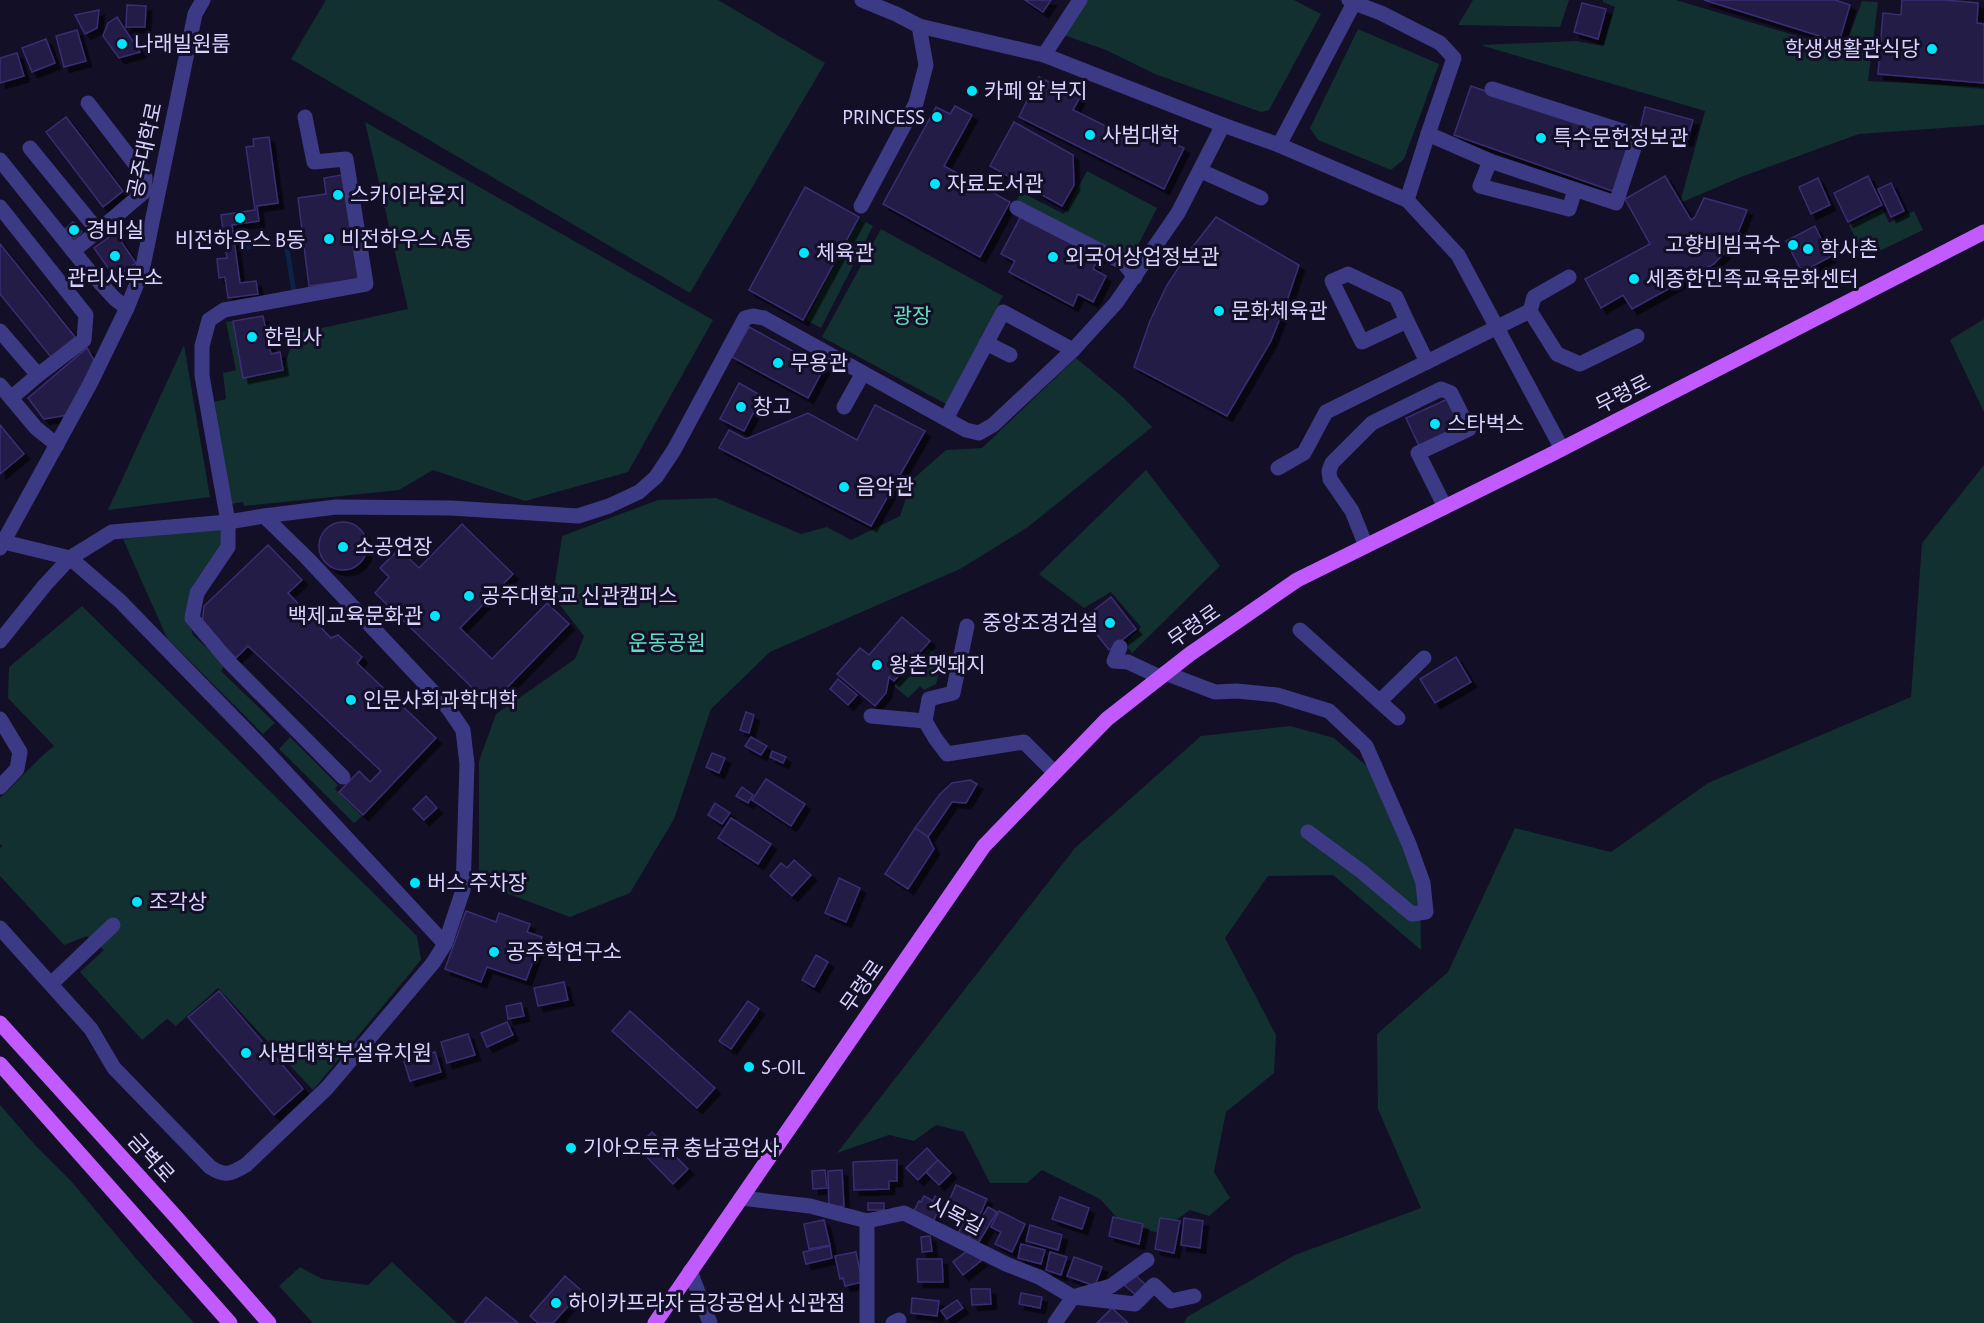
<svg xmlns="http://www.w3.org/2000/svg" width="1984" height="1323" font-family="'Alegreya Sans','Noto Sans KR',sans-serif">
  <defs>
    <filter id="shadow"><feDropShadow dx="5.5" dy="5.5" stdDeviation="0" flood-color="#0009"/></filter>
  </defs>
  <rect width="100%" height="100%" fill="#130f26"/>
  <g fill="#12302f">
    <path d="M326,0H718L825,63L690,293L291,59Z"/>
    <path d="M1083,0H1294L1321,14L1269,110L1261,112L1155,74L1106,50L1061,34Z"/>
    <path d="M1473,0H1569L1560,27L1458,25Z"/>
    <path d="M1603,0H1676L1844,50L1862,1L1878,2L1868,81L1984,87V125L1859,134L1741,177L1680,203L1705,111L1480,45L1576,41L1603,46L1615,7L1603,2Z"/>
    <path d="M1358,29L1439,64L1404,159L1391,170L1318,140L1310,128Z"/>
    <path d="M365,122L713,320L628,472L525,501L433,470L399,490L244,506L243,502L231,504L213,402L226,399L223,373L236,370L226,322L233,321L244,378L283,370L295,334L408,309Z"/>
    <path d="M1087,171L1157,208L1129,263L1015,204L1021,192L1064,214Z"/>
    <path d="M1883,209L1889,223L1914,211L1923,230L1865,258L1849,225Z"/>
    <path d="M858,218L873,226L821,328L806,320Z"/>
    <path d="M881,229L1003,296L946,404L822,337Z"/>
    <path d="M1984,319V412L1950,340Z"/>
    <path d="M184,345L210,497L108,510Z"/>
    <path d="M1076,358L1124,398L1152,427L1028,527L960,569L770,652L711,709L674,819L630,893L570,917L479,883V761L496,714L575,659L584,636L553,596L562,536L658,500L716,498L801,534L827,527L851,540L900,516L912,480L946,450L982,448Z"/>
    <path d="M1984,465V1323H1184L1187,1317L1295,1255L1421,1208L1378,1109L1377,1034L1448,972L1515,828L1611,852L1708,783L1911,697L1922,543Z"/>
    <path d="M1146,470L1220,566L1132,653L1125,644L1141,627L1111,592L1084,608L1039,574Z"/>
    <path d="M220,528L221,546L193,589L186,610L193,635L225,665L221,671L275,723L263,734L167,638L123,539Z"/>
    <path d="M82,606L417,936L421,960L313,1090L218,988L176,1026L167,1019L142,1040L80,972L104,950L87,936L64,945L0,876V848L2,846L0,844V798C18,781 34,762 54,746L8,698L9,667Z"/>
    <path d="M929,648L942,661L936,684L924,690L920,686L908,698L894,686Z"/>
    <path d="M1290,726L1334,738L1369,768L1420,888L1421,950L1333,875L1268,876L1225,938L1276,1035L1274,1073L1226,1112L1214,1172L1230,1198L1209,1216L1190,1210L1158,1233L1120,1221L1100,1199L1042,1170L1027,1183H990L964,1132L936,1125L914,1141L889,1135L837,1153L1075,848L1201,736Z"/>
    <path d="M290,737L338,785L335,789L362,816L354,823L279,749Z"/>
    <path d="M0,1105L35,1145L71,1181L139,1262L194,1323H0Z"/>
    <path d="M392,1262L457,1323H313L279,1286L300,1267L322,1279L368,1285Z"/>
  </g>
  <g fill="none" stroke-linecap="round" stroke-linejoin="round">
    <path stroke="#0c2248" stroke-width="5" d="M248,247L286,242L294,292"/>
  </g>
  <g fill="#241b47" stroke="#3b2d73" stroke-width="1.5" filter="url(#shadow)">
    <path d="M1025,0H1051L1043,12Z"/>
    <path d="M1704,0H1835L1850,5L1839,42Z"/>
    <path d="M1902,0H1945L1978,3L1977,23L1984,24V83L1878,74L1883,13L1901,15Z"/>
    <path d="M1582,3L1606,9L1598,39L1574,32Z"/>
    <path d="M127,5L146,6L145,27H126Z"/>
    <path d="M99,10L97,28L85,34L75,15Z"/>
    <path d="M117,17L140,52L119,58L103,36L108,23Z"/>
    <path d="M77,30L86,61L64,67L56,36Z"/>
    <path d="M46,39L55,63L32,72L22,48Z"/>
    <path d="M17,53L24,76L0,83V58Z"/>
    <path d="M1039,77L1080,97L1073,110L1138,142L1144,129L1184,148L1164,189L1019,117Z"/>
    <path d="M1471,86L1632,142L1615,192L1454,135Z"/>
    <path d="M955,106L972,115L944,166L1010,202L980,257L883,204L936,107L950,114Z"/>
    <path d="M1645,107L1693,120L1687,141L1640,129Z"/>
    <path d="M66,117L123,191L103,207L46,132Z"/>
    <path d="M1014,122L1073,155L1074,185L1062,206L990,166Z"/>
    <path d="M269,137L278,203L257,206L259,221L232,225L240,283L256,281L258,294L228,298L225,277L219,278L217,259L227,258L221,215L255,210L246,147L254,146L253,139Z"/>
    <path d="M347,174L360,279L309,286L298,198L326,194L324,178Z"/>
    <path d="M1665,176L1691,220L1695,217L1704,198L1747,210L1740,228L1731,246L1714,264L1632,309L1623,295L1601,308L1585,279L1650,244L1625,199Z"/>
    <path d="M1868,176L1882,205L1848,222L1834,193Z"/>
    <path d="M1818,178L1830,205L1811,214L1799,187Z"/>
    <path d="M1891,183L1904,211L1891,217L1878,189Z"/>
    <path d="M805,187L859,217L803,320L749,290Z"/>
    <path d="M1023,212L1101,253L1093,269L1106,276L1093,302L1078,294L1073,306L1009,272L1015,261L1001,254Z"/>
    <path d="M1216,217L1299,265L1287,301L1271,341L1227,416L1134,367L1150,321L1167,285L1191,249Z"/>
    <path d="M73,222L82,232L75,239L65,229Z"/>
    <path d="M1815,226L1830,257L1802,272L1786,241Z"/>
    <path d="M115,233L136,263L115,278L94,248Z"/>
    <path d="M0,244L75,337L51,357L0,294Z"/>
    <path d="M263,316L271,354L280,352L283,370L243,378L233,321Z"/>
    <path d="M749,327L824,368L808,398L732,357Z"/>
    <path d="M87,348L94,360L68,415L44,419L28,398Z"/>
    <path d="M739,383L762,396L744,431L720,419Z"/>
    <path d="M1450,398L1465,429L1421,450L1406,418Z"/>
    <path d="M875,405L925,431L871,526L719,448L729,430L746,439L808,413L857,440Z"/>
    <path d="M0,425L24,454L0,474Z"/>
    <circle cx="343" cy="546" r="24"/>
    <path d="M462,524L513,574L460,628L492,659L547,603L569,624L490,705L375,593L389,577L380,568L399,549L419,568Z"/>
    <path d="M268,545L302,580L288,593L331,638L338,635L362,657L357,663L436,738L363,815L339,792L359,771L370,782L381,771L248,646L236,658L202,625L204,606Z"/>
    <path d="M1111,597L1136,629L1109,650L1084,618Z"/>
    <path d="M902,617L930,641L894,681L889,677L886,693L875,706L837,674L860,648L869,655Z"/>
    <path d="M1456,657L1471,682L1435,703L1420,679Z"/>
    <path d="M838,679L857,695L848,705L830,689Z"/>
    <path d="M746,712L754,715L749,733L740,730Z"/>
    <path d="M751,737L767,746L761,755L745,746Z"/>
    <path d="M772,751L786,757L783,763L770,757Z"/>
    <path d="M712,753L725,758L719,773L706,767Z"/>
    <path d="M766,779L805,804L791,826L752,800Z"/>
    <path d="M970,780L977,784L966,803L952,802L928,837L915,828L940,794L952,783Z"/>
    <path d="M742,787L753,795L748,803L736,796Z"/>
    <path d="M426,796L437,808L424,820L413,809Z"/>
    <path d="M715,803L730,813L722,824L708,815Z"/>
    <path d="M731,818L771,844L758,864L718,838Z"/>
    <path d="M915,828L928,837L934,849L908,889L885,874Z"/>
    <path d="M794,860L811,875L792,896L770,876L781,863L787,868Z"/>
    <path d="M839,878L860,888L846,922L825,913Z"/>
    <path d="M466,911L496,922L499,913L530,924L527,932L542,937L526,980L487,967L481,982L445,969Z"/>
    <path d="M816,955L828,962L814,987L802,980Z"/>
    <path d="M564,982L568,1000L538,1006L534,988Z"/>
    <path d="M219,991L303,1089L274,1115L188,1017Z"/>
    <path d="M748,1001L759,1009L731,1049L719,1041Z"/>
    <path d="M521,1003L524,1016L508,1019L506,1006Z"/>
    <path d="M630,1011L715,1088L697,1108L612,1031Z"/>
    <path d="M507,1022L513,1035L487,1047L481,1033Z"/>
    <path d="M468,1034L475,1055L447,1063L441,1042Z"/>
    <path d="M435,1052L441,1072L410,1081L404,1061Z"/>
    <path d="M652,1132L688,1169L673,1184L637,1147Z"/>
    <path d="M927,1148L938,1160L918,1180L906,1168Z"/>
    <path d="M897,1160V1181H889V1189L854,1190L853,1162Z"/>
    <path d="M938,1160L951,1173L939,1185L926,1172Z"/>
    <path d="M825,1170L827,1188L813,1189L812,1171Z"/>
    <path d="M842,1170L844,1206L829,1207L828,1171Z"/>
    <path d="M956,1185L987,1199L979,1217L948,1203Z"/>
    <path d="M924,1196L933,1201L935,1196L943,1200L933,1222L913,1213L919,1201L921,1202Z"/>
    <path d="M1060,1197L1089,1208L1082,1229L1052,1219Z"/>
    <rect x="868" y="1203" width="16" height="7"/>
    <path d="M988,1207L997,1212L977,1245L968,1240Z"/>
    <path d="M999,1211L1025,1224L1012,1252L995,1244L1001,1232L991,1227Z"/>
    <path d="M966,1214L976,1218L967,1240L957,1236Z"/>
    <path d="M1113,1217L1143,1224L1139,1244L1109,1236Z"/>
    <path d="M1160,1218L1180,1221L1174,1253L1155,1249Z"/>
    <path d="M1184,1218L1203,1221L1200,1248L1181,1245Z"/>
    <path d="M824,1220L830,1245L809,1249L804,1224Z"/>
    <path d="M1030,1225L1062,1235L1058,1250L1026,1241Z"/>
    <path d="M930,1236L932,1251L922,1252L921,1237Z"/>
    <path d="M1021,1244L1045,1250L1041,1264L1018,1258Z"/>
    <path d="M830,1246L832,1258L806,1264L803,1252Z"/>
    <path d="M967,1251L982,1260L963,1275L953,1262Z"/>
    <path d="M856,1252L862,1282L845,1286L843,1278L840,1279L835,1256Z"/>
    <path d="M1050,1252L1067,1257L1061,1275L1046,1270Z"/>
    <path d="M1074,1257L1102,1267L1095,1286L1067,1276Z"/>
    <path d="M917,1259H942L943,1282H918Z"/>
    <path d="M1134,1274L1148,1287L1138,1297L1124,1285Z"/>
    <path d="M565,1276L582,1291L553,1323H538L530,1316Z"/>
    <path d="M971,1289H990L991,1304L972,1305Z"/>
    <path d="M1021,1293L1042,1297L1040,1308L1019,1304Z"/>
    <path d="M486,1297L518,1323H464Z"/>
    <path d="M912,1298L939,1301L937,1316L911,1313Z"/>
    <path d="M957,1300L963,1308L947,1319L941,1311Z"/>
    <path d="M1112,1308L1128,1323H1097Z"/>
  </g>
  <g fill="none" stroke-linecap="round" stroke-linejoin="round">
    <g stroke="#3d3a85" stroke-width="15">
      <path d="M862,0L896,14L919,26L1044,55L1223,125L1279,145L1407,200L1458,255L1562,449"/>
      <path d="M1354,3L1381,13L1440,43L1454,58L1428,134"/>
      <path d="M1044,55L1080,0"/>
      <path d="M88,103L145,177L144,192L98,231"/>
      <path d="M305,117L314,162L346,159L366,284L224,310L209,320L202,346V376L228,522V547L197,593L192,618L230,663L343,777"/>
      <path d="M1279,145L1354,3L1349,0"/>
      <path d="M30,148L98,231L73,251"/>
      <path d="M0,160L90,272L115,299L127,308"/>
      <path d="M1490,161L1480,186L1569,209L1575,190"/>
      <path d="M1201,171L1261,198"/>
      <path d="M1407,200L1428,134L1490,161L1616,203L1638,136L1492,89"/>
      <path d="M861,206L916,103L926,65L919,26"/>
      <path d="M0,207L86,315L84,340L38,375"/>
      <path d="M1017,208L1124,263L1135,277"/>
      <path d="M1348,274L1396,297L1407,321L1362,342L1332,281Z"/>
      <path d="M1530,311L1534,297L1569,277"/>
      <path d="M1407,321L1427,362"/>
      <path d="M0,331L38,375L11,398"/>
      <path d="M986,343L1010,355"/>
      <path d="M0,385L36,428L57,445"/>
      <path d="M844,407L863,373"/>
      <path d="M946,419L1003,312L1073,350"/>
      <path d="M1278,468L1304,453L1326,412L1530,311L1557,354L1580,364L1637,336"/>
      <path d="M4,542L70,558L120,601L264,749L445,944"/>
      <path d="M1366,546L1352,511L1330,479L1329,471L1332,463L1372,423L1441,389L1451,393L1469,429L1418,453L1445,507"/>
      <path d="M0,548L90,384L127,308L142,271L195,14L203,0"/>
      <path d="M967,626L953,693L929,699L925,721L935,738L947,754L1024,742L1054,772"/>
      <path d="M1300,630L1398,718"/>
      <path d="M0,641L45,585L70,558L112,532L228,522L264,516L336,507L451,508L578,516L609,506L639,492L656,477L674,450L745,318L753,316L764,318L966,430L979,433L993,425L1073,350L1116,303L1178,213L1223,125"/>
      <path d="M1120,647L1114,661L1128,662L1160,677"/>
      <path d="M1165,673L1215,692L1237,691L1277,695L1329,711L1366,746L1409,844L1423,883L1426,912L1412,914L1361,871L1308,832"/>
      <path d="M1380,701L1424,658"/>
      <path d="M871,716L925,721"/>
      <path d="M0,719L20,752L17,769L0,787"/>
      <path d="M0,928L91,1029L114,1068L210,1167C225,1177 231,1174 246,1165L327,1088L433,963L445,944L463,890L467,764L463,730L448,708L307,558L264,516"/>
      <path d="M51,984L113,925"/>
      <path d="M741,1198L810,1206L867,1221L904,1213L1006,1264L1039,1277L1073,1297L1135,1304L1154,1285L1171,1301L1194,1296"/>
      <path d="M867,1221V1323"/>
      <path d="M690,1271L710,1323"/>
      <path d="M893,1323L899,1320"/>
      <path d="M1055,1323L1073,1297L1111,1286L1147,1260"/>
    </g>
    <g stroke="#c25bff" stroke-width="15">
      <path d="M0,1023L176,1217L269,1323"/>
      <path d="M0,1064L230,1323"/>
      <path d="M655,1323L984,846L1107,719L1190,654L1297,580L1550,455L1984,232"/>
    </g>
  </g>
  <g fill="#00e5ff" stroke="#130f26" stroke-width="2">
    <circle cx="122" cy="44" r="6"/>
    <circle cx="1932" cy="49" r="6"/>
    <circle cx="972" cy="91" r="6"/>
    <circle cx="937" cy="117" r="6"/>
    <circle cx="1090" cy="135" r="6"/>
    <circle cx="1541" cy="138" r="6"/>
    <circle cx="935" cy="184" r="6"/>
    <circle cx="338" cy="195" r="6"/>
    <circle cx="240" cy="218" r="6"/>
    <circle cx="74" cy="230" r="6"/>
    <circle cx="329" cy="239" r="6"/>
    <circle cx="1793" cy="245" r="6"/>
    <circle cx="1808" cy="249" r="6"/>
    <circle cx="804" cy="253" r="6"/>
    <circle cx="115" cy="256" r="6"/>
    <circle cx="1053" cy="257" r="6"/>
    <circle cx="1634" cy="279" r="6"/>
    <circle cx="1219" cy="311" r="6"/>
    <circle cx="252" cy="337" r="6"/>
    <circle cx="778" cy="363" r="6"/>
    <circle cx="741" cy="407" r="6"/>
    <circle cx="1435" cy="424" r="6"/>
    <circle cx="844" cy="487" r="6"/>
    <circle cx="343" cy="547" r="6"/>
    <circle cx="469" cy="596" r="6"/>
    <circle cx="435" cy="616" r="6"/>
    <circle cx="1110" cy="623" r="6"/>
    <circle cx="877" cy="665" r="6"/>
    <circle cx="351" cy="700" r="6"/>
    <circle cx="415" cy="883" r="6"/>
    <circle cx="137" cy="902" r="6"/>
    <circle cx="494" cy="952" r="6"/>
    <circle cx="246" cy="1053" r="6"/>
    <circle cx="749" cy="1067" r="6"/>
    <circle cx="571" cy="1148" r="6"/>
    <circle cx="556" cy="1303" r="6"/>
  </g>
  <g text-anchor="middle" stroke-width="6" stroke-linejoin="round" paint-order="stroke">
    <g font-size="21" fill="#d9d4ff" stroke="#130f26" text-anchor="start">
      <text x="134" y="51">나래빌원룸</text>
      <text x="1920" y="56" text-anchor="end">학생생활관식당</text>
      <text x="984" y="98">카페 앞 부지</text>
      <text x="925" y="124" text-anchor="end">PRINCESS</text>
      <text x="1102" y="142">사범대학</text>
      <text x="1553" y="145">특수문헌정보관</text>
      <text x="947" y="191">자료도서관</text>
      <text x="350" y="202">스카이라운지</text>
      <text x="86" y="237">경비실</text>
      <text x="341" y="246">비전하우스 A동</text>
      <text x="240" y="247" text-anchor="middle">비전하우스 B동</text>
      <text x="1781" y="252" text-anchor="end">고향비빔국수</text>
      <text x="1820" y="256">학사촌</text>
      <text x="816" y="260">체육관</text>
      <text x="1065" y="264">외국어상업정보관</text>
      <text x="115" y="285" text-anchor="middle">관리사무소</text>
      <text x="1646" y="286">세종한민족교육문화센터</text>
      <text x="1231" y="318">문화체육관</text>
      <text x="264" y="344">한림사</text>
      <text x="790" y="370">무용관</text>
      <text x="753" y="414">창고</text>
      <text x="1447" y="431">스타벅스</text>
      <text x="856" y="494">음악관</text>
      <text x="355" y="554">소공연장</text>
      <text x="481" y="603">공주대학교 신관캠퍼스</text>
      <text x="423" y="623" text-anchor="end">백제교육문화관</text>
      <text x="1098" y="630" text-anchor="end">중앙조경건설</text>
      <text x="889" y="672">왕촌멧돼지</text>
      <text x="363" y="707">인문사회과학대학</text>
      <text x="427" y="890">버스 주차장</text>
      <text x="149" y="909">조각상</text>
      <text x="506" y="959">공주학연구소</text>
      <text x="258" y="1060">사범대학부설유치원</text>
      <text x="761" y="1074">S-OIL</text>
      <text x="583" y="1155">기아오토큐 충남공업사</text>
      <text x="568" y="1310">하이카프라자 금강공업사 신관점</text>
    </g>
    <g font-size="21" fill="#d9d4ff" stroke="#130f26">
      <text transform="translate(145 150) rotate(-78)" y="7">공주대학로</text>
      <text transform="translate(1623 394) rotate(-27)" y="7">무령로</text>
      <text transform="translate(1194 626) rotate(-35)" y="7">무령로</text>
      <text transform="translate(862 986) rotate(-55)" y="7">무령로</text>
      <text transform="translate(151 1158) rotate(48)" y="7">금벽로</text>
      <text transform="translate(956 1216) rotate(27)" y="7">시목길</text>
    </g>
    <g font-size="21" fill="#5fe0c0" stroke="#130f26">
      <text x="912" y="323">광장</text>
      <text x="667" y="650">운동공원</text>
    </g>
  </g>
</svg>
